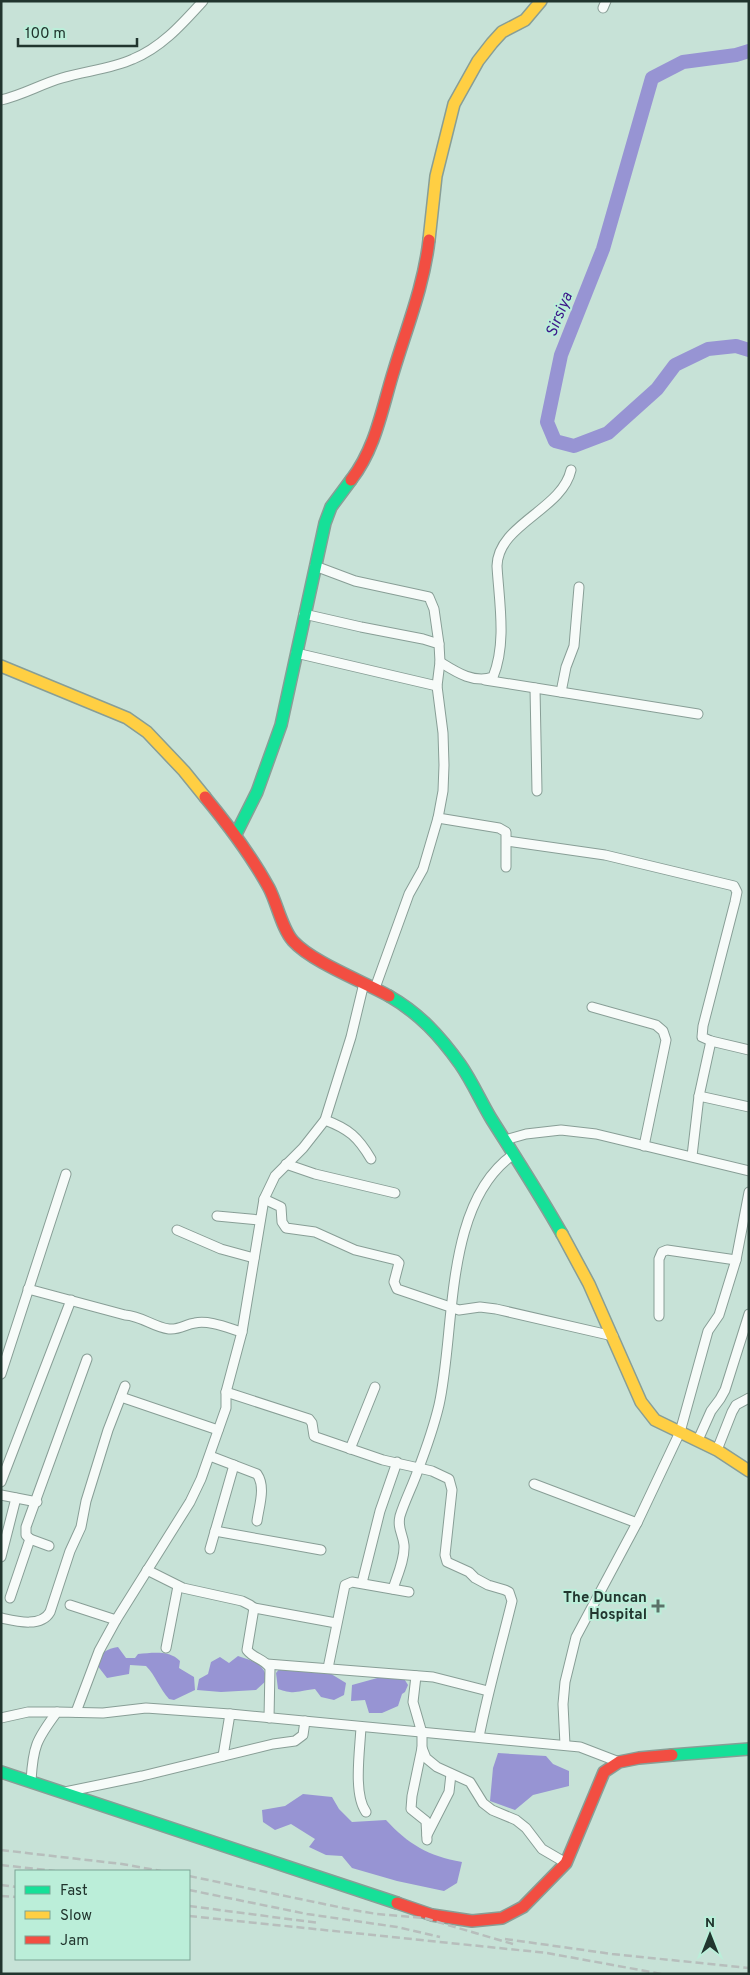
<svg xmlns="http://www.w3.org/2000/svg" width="750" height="1975" font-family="Overpass,sans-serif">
  <rect width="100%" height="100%" fill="#c7e2d7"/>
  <g fill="#9794d3">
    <path d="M118,1647L126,1658H135L138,1654C153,1653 169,1650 180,1661L179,1668L194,1677L195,1690L174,1700L169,1699C159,1688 156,1676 146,1666L130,1665L129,1674L107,1678L97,1665L89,1664L90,1659C101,1655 107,1648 118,1647Z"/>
    <path d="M238,1656C253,1661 264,1663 267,1680L256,1690L221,1692L197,1690L199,1679L208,1674L211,1662L220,1657L229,1663Z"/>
    <path d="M285,1662L323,1669L346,1683L344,1695L334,1700L321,1697L315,1689C297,1691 295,1695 278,1689L276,1673Z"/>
    <path d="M381,1677H403L408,1685L405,1692L402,1694L398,1706L382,1713H369L365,1700L351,1701L352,1685Z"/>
    <path d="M498,1753L546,1756L553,1764L569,1771V1786L533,1795L515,1810L490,1801L493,1768Z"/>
    <path d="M303,1794L332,1797L339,1809L352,1822L386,1820C408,1844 428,1856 462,1862L457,1883L444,1891L397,1881L352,1868L342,1856L326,1855L309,1847L315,1839L291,1824L275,1830L263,1822L262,1810L285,1806Z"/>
  </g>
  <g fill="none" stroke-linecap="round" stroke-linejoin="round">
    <path stroke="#9794d3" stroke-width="14" d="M749,51L736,55L683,62L652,78L603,249L561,355L547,422L555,441L574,446L608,433L657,389L675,365L708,349L736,346L749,350"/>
    <defs>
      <g id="street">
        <path d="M603,8L606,1"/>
        <path d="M1,100C23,95 41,84 62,78C85,71 111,69 133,59C162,47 182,24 203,1"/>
        <path d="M315,566L355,581L429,597L434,609L439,644"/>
        <path d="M304,614L361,627L423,639L439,644L440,662L437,686L443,733L444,765L443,791L438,818L423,869L409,894L375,988"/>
        <path d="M296,653L437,686"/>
        <path d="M440,662C456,672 474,684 493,677C507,643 499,601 497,566C498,524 562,510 571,470"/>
        <path d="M485,680L698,714"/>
        <path d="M535,688L537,791"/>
        <path d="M561,692L566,667L574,646L579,587"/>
        <path d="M438,818L499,828L506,832V867"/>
        <path d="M507,841L605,855L734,886L737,892L735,902L703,1026L702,1037L711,1041L749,1050"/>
        <path d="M592,1007L656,1025L663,1031L666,1040L644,1146"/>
        <path d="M699,1096L749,1107"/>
        <path d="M325,1120C349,1129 358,1137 371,1159"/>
        <path d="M505,1140L526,1134L561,1130L596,1134L749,1171"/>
        <path d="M692,1156L699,1096L711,1041"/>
        <path d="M286,1164L315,1174L395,1193"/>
        <path d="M264,1199L281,1207L282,1222L286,1228L315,1232L355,1250L396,1260L399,1263L394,1282L397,1289L459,1310L480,1307L496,1309L613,1336"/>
        <path d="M217,1216L260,1220"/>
        <path d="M177,1230L221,1249L254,1258"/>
        <path d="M28,1289L125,1315C142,1316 153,1327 169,1329C180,1330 186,1324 195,1323C209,1320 228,1328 242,1332"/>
        <path d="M659,1316V1259L662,1252L667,1250L674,1251L736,1260"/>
        <path d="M1,1374L66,1174"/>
        <path d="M226,1392L309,1419L312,1423L314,1436L316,1437L383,1460L432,1471L449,1479L452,1490L445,1555L447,1562L469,1572L475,1578L488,1585L505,1590L509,1592L512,1601C501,1646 488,1691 479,1737"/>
        <path d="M121,1397L218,1430"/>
        <path d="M698,1440L711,1411L720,1399L725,1390L749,1314"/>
        <path d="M350,1449L375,1387"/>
        <path d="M717,1450L732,1412L736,1405L749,1398"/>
        <path d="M210,1456L257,1474C266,1487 259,1506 257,1521"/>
        <path d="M1,1482L71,1300"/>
        <path d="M534,1484L637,1523"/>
        <path d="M1,1495L37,1502"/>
        <path d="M215,1531L321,1550"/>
        <path d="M49,1546L30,1539L26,1535V1527L87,1359"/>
        <path d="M210,1549L234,1465"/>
        <path d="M1,1557L16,1498"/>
        <path d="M147,1570L183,1588L242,1601L250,1605L254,1608L247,1650C254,1659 263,1658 270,1668L269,1718"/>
        <path d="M362,1583L380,1511L397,1462"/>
        <path d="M393,1589C397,1576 405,1559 404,1545C403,1534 397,1528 400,1516C405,1500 413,1485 418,1470C426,1449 434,1426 439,1405C456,1329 443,1203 514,1154"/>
        <path d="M10,1598L30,1539"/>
        <path d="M70,1605L116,1620"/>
        <path d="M254,1608L336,1623"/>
        <path d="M1,1618C15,1621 41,1628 50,1612L70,1551L81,1527L86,1501L108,1430L125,1386"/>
        <path d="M166,1648L178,1586"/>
        <path d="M267,1664L433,1677L488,1691"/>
        <path d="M328,1668L345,1585L352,1582L409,1592"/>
        <path d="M416,1676L413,1702L422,1733V1748L426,1758L437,1767L470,1782L483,1803L492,1810L516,1820L526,1828L542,1849L566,1863"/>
        <path d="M76,1712L99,1651L116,1620L190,1502L201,1479L226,1408V1392L242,1332L264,1199L275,1176L303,1148L325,1120L351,1037L364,983"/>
        <path d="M1,1718L28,1712H57"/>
        <path d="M361,1727C360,1750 353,1794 366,1812"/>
        <path d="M565,1745L563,1704L565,1682L576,1637L637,1523L680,1432L708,1331L719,1315L736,1260L749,1192"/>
        <path d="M422,1748L412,1796L411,1809L426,1821L427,1840"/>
        <path d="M223,1756L230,1714"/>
        <path d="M31,1781C33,1747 36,1740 57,1712L103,1713L146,1708L230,1714L580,1747L619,1762"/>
        <path d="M65,1792L142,1776L273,1744L295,1741L303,1735L305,1721"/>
        <path d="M427,1835L449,1792L451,1774"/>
      </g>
      <g id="fast">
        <path d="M236,834L257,792L281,725L325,523L331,507L351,480"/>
        <path d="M389,996C419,1013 440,1036 460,1064C472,1081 481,1102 492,1120C516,1158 540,1195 562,1234"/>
        <path d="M672,1755L749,1749"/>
        <path d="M1,1772L397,1903"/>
      </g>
      <g id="slow">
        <path d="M429,240L436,176L454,104L478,61L492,43L502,32L525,20L541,1"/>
        <path d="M1,666L127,718L147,732L184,771L205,797"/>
        <path d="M562,1234L589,1284L641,1402L655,1420L717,1450L749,1471"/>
      </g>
      <g id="jam">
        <path d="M351,480C376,448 382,408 394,370C407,327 424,285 429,240"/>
        <path d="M205,797C229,826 251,855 269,888C277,903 282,929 293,941C312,962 362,981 389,996"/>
        <path d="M397,1903L432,1915L472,1921L502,1918L523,1907L566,1863L604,1772L619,1762L639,1758L672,1755"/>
      </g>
    </defs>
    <use href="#street" stroke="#889e96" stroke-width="11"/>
    <use href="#fast" stroke="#889e96" stroke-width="14"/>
    <use href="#slow" stroke="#889e96" stroke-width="14"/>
    <use href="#jam" stroke="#889e96" stroke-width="14"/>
    <use href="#street" stroke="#f7fbf9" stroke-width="9"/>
    <use href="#fast" stroke="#16e098" stroke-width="11"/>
    <use href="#slow" stroke="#ffcf43" stroke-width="11"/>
    <use href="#jam" stroke="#f24e42" stroke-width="11"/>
    <g stroke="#b7bebc" stroke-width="2.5" stroke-dasharray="8 4" stroke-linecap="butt">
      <path d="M1,1850L122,1864L161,1871"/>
      <path d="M1,1865L55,1871"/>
      <path d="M189,1876L353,1910L377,1914L424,1918L513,1944"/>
      <path d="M1,1885L16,1887"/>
      <path d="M189,1890L307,1914L397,1927L440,1937"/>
      <path d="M1,1896L16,1897"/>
      <path d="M189,1906L319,1923"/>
      <path d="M189,1916L547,1953L662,1974"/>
      <path d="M505,1939L612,1954L749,1968"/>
    </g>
  </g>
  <path fill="#5b7269" stroke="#bbeed9" stroke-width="2" d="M655.5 1598.5h5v5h5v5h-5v5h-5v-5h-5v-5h5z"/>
  <g text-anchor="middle" stroke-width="4" stroke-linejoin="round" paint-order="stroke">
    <g font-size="15" font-weight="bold" fill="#21352e" stroke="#bbeed9" text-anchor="end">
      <text x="647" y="1602">The Duncan<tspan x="647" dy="17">Hospital</tspan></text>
    </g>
    <g font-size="16" font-style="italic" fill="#3c1889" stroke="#bbeed9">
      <text transform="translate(558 314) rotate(-68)" y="6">Sirsiya</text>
    </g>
  </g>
  <rect width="750" height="1975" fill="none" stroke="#21352e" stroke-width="5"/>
  <rect x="15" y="1870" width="175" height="90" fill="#bbeed9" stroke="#7da495"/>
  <rect x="25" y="1886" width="25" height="8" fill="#16e098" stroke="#7da495"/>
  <text x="60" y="1895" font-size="15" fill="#21352e">Fast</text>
  <rect x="25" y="1911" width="25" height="8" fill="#ffcf43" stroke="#7da495"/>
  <text x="60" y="1920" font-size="15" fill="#21352e">Slow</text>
  <rect x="25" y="1936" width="25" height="8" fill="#f24e42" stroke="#7da495"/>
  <text x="60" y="1945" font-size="15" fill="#21352e">Jam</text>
  <g transform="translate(710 1935)" stroke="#bbeed9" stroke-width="4" paint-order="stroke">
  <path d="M0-4L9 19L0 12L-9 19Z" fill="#21352e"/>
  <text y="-8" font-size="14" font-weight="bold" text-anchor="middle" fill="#21352e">N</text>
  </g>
  <path d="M18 38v8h119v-8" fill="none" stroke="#21352e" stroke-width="2.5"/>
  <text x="25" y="38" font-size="15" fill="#21352e" stroke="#bbeed9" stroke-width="4" paint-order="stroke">100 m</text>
</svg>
